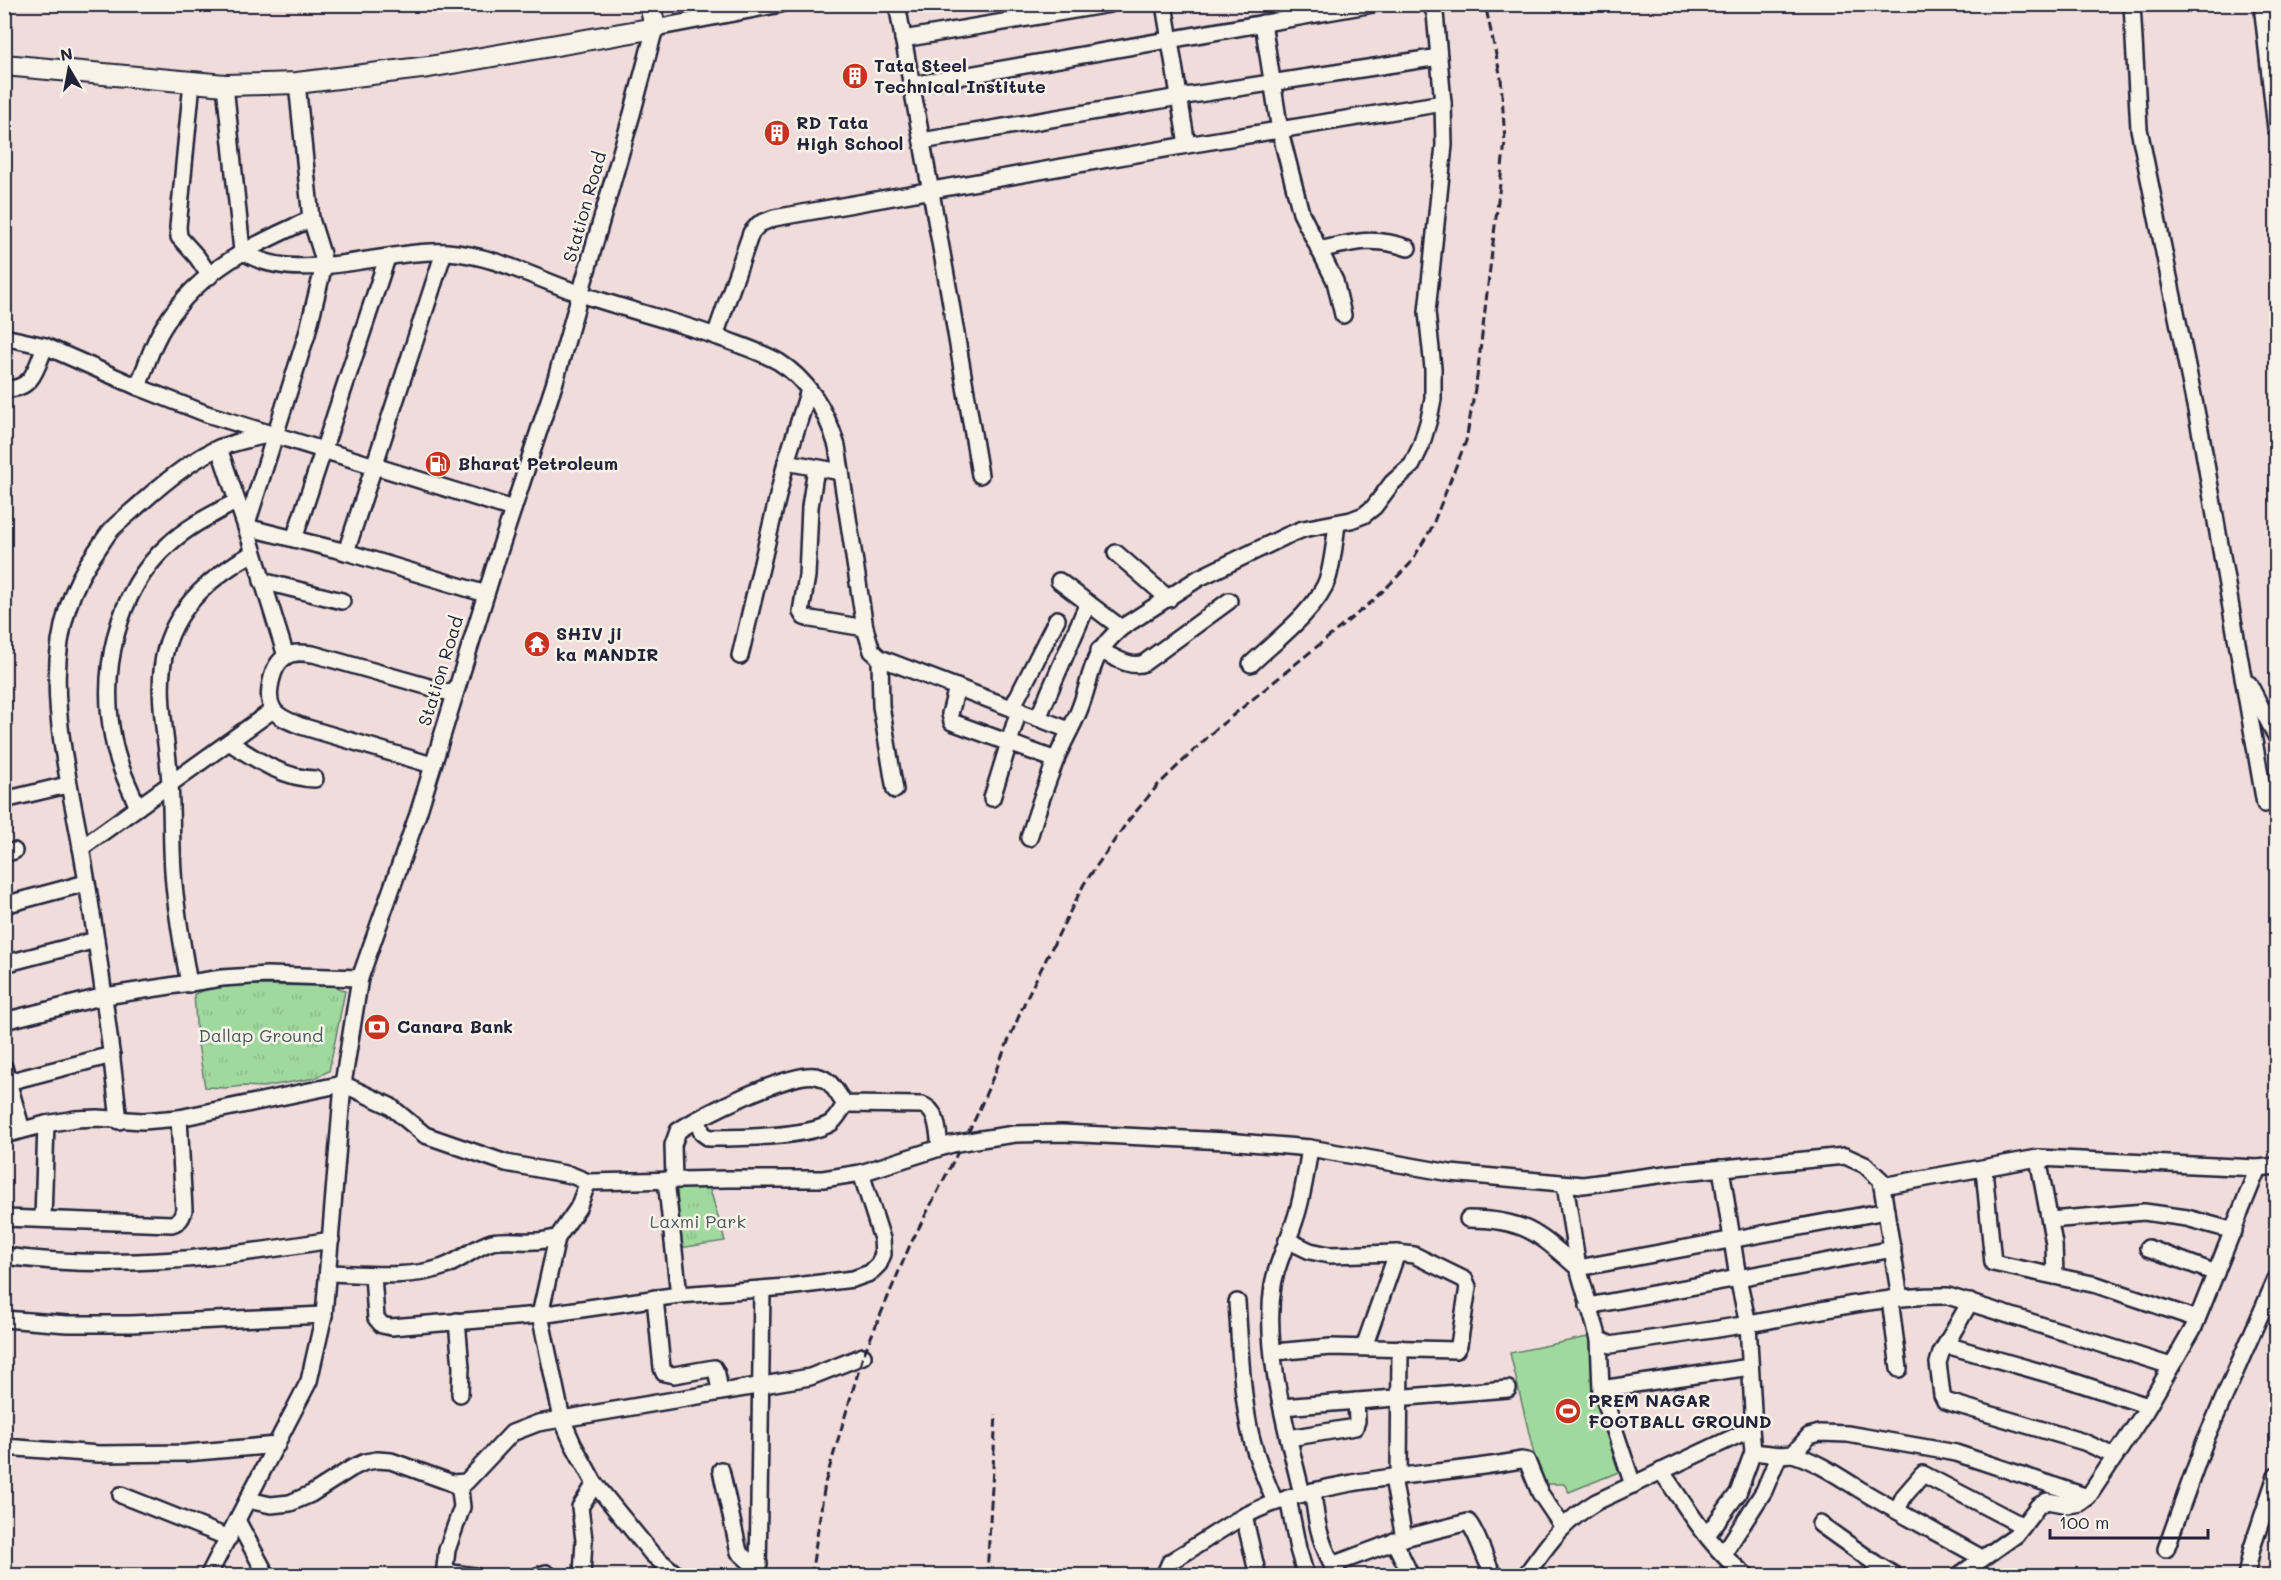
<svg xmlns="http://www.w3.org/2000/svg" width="2281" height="1580" font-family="Mali,sans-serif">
  <defs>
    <pattern id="grass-tufts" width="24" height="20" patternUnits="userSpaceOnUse" patternTransform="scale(1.5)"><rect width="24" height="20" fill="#a0d99e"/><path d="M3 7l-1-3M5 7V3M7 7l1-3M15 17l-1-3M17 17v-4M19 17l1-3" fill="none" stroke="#8aba89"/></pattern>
  </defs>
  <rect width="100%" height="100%" fill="#f0dcda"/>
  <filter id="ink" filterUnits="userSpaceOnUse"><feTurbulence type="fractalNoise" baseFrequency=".0167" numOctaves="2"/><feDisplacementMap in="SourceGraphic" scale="12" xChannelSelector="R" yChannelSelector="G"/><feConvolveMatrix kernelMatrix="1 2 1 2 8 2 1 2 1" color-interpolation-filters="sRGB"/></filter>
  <g filter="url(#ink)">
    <g fill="url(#grass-tufts)" stroke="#617e6c" stroke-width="1.5">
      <path d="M250,985L334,986L345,991L329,1071L315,1078L263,1087L243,1086L227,1088L205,1087L197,1038L194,994L215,987Z"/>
      <path d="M708,1182L725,1241L680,1248L672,1184Z"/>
    </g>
    <path fill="#a0d99e" stroke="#617e6c" stroke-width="1.5" d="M1593,1336L1626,1469L1569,1492L1564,1484H1541L1510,1353Z"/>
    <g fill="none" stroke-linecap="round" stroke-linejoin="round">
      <defs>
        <g id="minor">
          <path d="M897,4L949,292L980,475"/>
          <path d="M1164,4L1187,145"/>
          <path d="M2132,4L2139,129L2201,435L2265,804"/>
          <path d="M2262,4L2276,129"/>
          <path d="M2274,4L2276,21"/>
          <path d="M1263,23L1280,131L1301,213L1335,281L1343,315"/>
          <path d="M903,39L1110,4"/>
          <path d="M192,82L178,227L179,237L197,257L210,276"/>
          <path d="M297,83L311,219L322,254L324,265L307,334L246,527L346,552L486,594"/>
          <path d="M225,85L242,251C297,288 386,248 447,252C494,255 537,279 581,294C630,311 680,322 729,341C745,347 763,353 779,362C809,381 827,413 837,446L865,628L872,651L880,658L1069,730"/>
          <path d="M912,85L1373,4"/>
          <path d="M922,141L1179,97L1439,57"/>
          <path d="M1319,250C1353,242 1374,236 1408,248"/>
          <path d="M715,336L751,233L759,224L774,218L1187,145L1443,103"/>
          <path d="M4,337L45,346L138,387L207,414L513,509"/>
          <path d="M138,387C146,366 153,342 166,323C199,270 256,243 311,219"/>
          <path d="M4,389C33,390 36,369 45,346"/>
          <path d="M219,448L246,527L286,656"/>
          <path d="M786,462L841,472"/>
          <path d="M816,468L810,507L807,576L801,612L804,617L811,619L865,628"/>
          <path d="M294,539L387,258"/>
          <path d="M346,552L444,252"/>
          <path d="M1116,553L1169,599"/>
          <path d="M262,581L342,601"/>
          <path d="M1059,581L1121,628"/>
          <path d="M1099,650C1113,656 1130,669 1144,663L1229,601"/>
          <path d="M740,656L786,462L809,390"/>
          <path d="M880,658L881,706L895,790"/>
          <path d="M1251,664C1275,641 1317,610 1328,578C1333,560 1335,541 1337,523"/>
          <path d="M2249,684L2276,736"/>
          <path d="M957,687L950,714L952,722L1056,760"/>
          <path d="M1012,708L1057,619"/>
          <path d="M1038,718L1088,603"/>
          <path d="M229,742C255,759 283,778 315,779"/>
          <path d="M432,765L301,726C292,722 278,718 273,709C265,696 272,665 285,657C293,651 304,653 313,654L454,694"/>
          <path d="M992,798L1019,710"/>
          <path d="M4,800L67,785"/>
          <path d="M138,807C128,785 117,762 113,738C100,672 116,592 168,545C188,526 213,514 237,501"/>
          <path d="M1029,838C1037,811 1046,785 1056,759C1063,743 1071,729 1078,713C1093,677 1088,656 1121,628L1199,578L1286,536L1303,529L1351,520L1364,515L1374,507L1392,483L1412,465L1421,446L1429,419L1433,399V368L1427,312L1444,145L1443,103L1435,13L1430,4"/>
          <path d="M81,848L273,710"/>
          <path d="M4,854L14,851"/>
          <path d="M4,905L86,883"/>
          <path d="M4,964L96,940"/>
          <path d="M189,984C183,947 175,909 173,871C171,842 172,813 170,784C168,740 154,692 166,648C179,603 214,575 253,553"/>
          <path d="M4,1021L105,996L222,978L267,975L360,978L418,814L500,549L554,385L632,114L655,28L781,4"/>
          <path d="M4,1067L22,1130"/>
          <path d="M4,1083L112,1055"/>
          <path d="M698,1120L702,1133L709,1138C736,1138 809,1137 831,1123C837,1118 841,1111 845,1104"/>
          <path d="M119,1121C109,1029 97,938 81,847C63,747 31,640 97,550C102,543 107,534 113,528C121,520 131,512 140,504C162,484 194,458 221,447C239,441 256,437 274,434"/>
          <path d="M4,1135L46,1124L75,1119L97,1118L143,1121L179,1118L343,1084L390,1106L425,1135L506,1163L571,1175L588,1182L727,1179H823L861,1173L952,1144"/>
          <path d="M981,1139L1015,1134L1062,1133L1226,1141L1310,1148L1450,1173L1583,1185L1673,1173L1845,1156L1865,1165L1881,1180L1900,1298"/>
          <path d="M2038,1158L2054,1244L2055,1276"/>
          <path d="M1984,1169L1993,1263L2097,1285L2197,1319"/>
          <path d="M666,1180L679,1295"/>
          <path d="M674,1180L673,1145L678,1131C699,1116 791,1071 816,1076C832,1079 836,1093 845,1104L922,1105C938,1110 938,1132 940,1147"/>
          <path d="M1565,1184L1578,1268L1599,1339L1611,1345L1623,1343C1665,1337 1707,1331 1749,1324C1815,1312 1881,1295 1948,1296L2171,1366"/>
          <path d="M1882,1186L2038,1158L2258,1168L2276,1166"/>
          <path d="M4,1218L172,1224C180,1221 182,1218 184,1210L179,1118"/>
          <path d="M43,1219L46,1124"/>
          <path d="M1468,1219C1524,1219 1538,1233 1578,1268L1886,1211"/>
          <path d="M2050,1220L2144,1212L2187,1218L2234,1231"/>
          <path d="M557,1238L540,1315L562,1419L573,1444L595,1484L652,1554L678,1576"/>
          <path d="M2148,1248L2216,1273"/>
          <path d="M4,1256C118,1271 219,1258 331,1240"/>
          <path d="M328,1273C363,1274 411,1279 443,1267C461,1261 474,1247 492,1242C506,1239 521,1242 534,1241C542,1241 549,1239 557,1238L578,1208L588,1182"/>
          <path d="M373,1275L376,1318L382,1325L391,1327L540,1315L679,1295L787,1287L853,1279L870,1273L879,1264L883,1254L882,1239L861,1173"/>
          <path d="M655,1298L662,1368L664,1373L674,1375L714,1368L717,1374L720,1391"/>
          <path d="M1890,1299L1899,1369"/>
          <path d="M1237,1302C1240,1344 1241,1386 1249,1427C1254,1453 1265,1478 1275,1502"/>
          <path d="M1970,1302L1941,1353L1938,1363L1942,1395L1945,1401L2084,1442L2115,1456"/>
          <path d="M1588,1306L1893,1249"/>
          <path d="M4,1319L67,1324H131L324,1315"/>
          <path d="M457,1321L461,1367L460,1394"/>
          <path d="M1599,1339L1601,1389L1633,1485"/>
          <path d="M1946,1345L2069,1380L2148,1406"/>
          <path d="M1364,1347L1397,1253"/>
          <path d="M1274,1352L1331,1347L1456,1350L1459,1345L1468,1287L1465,1280L1414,1255L1397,1253L1329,1255L1310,1251L1287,1240"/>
          <path d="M1601,1389L1750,1367"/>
          <path d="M1282,1407L1508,1389"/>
          <path d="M1289,1438L1355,1427L1357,1421L1356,1401"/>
          <path d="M4,1447L99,1454L186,1453L277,1445"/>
          <path d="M1753,1452L1779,1455L1793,1454L1809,1436L1820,1433L1848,1434L1956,1453L2088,1497"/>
          <path d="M1793,1454C1818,1462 1838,1476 1859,1489C1899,1513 1941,1535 1982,1558"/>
          <path d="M721,1470L739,1552L751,1563L759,1564"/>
          <path d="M1661,1471C1687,1507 1711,1550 1747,1576"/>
          <path d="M1399,1477L1400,1348"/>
          <path d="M1393,1478L1404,1538"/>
          <path d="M1313,1491C1316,1525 1321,1547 1339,1576"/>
          <path d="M1302,1494C1287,1430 1263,1352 1273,1285C1277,1262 1288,1242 1295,1220C1303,1197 1306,1172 1310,1148"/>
          <path d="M121,1495L229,1538"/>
          <path d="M1288,1498L1298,1549L1306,1576"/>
          <path d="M248,1500L271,1505L290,1503L311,1494L352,1468L365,1462L377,1460L391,1461L452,1483L466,1482L512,1433L538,1423L810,1377L863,1356"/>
          <path d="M1897,1510L1904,1496L1923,1474L2023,1526"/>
          <path d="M1244,1516L1258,1576"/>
          <path d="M238,1522L267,1576"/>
          <path d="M1820,1524L1876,1564L1896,1576"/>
          <path d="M1707,1535L1738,1493L1753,1452L1751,1429L1753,1411L1748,1324L1738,1278L1721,1168"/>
          <path d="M1394,1541L1411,1576"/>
          <path d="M2166,1549L2205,1441L2276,1279"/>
          <path d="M1720,1550L1728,1547L1764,1491L1779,1455"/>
          <path d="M1332,1565L1404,1538L1468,1522C1478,1533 1485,1561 1494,1576"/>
          <path d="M444,1572L475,1576"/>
          <path d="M208,1576L309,1381L324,1315L343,1084L360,978"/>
          <path d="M444,1576L447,1550L462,1507L460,1490L452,1483"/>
          <path d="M537,1576L546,1573L551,1576"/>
          <path d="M582,1576L584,1540L580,1507L595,1484"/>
          <path d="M758,1576L762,1289"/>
          <path d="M1164,1576L1170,1562L1178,1557C1210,1538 1239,1515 1274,1503C1352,1474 1440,1476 1521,1460L1527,1461L1540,1493L1563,1527"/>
          <path d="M1525,1576C1549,1543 1561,1523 1596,1502L1751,1429"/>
          <path d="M1958,1576L2016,1535L2038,1506L2047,1501L2069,1505L2080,1503L2088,1497L2146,1410L2194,1327L2258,1168"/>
          <path d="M2246,1576L2252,1548L2276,1476"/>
        </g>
        <path id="major" d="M4,65L225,85L297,83L429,67L655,28L650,4"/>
      </defs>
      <use href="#minor" stroke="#22223b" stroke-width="20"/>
      <use href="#major" stroke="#22223b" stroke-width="24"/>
      <use href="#minor" stroke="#f7f3e8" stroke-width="15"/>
      <use href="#major" stroke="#f7f3e8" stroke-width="20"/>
      <g stroke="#22223b" stroke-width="3" stroke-dasharray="9 4.5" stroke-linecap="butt">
        <path d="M811,1576L825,1483L863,1356L910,1245L976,1117L1027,997L1084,884L1128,821L1158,785L1215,730L1375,599L1410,564L1431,529L1466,441L1477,377L1505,142L1501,78L1485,4"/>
        <path d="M987,1576L996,1414"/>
      </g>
      <defs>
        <path id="minor-bridge" d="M952,1144L981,1139"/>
      </defs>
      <use href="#minor-bridge" stroke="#22223b" stroke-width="20" stroke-linecap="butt"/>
      <use href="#minor-bridge" stroke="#f7f3e8" stroke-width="15"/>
    </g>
  </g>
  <defs>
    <symbol id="building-disc" viewBox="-11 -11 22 22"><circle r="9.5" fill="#c8321e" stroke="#f7f3e8"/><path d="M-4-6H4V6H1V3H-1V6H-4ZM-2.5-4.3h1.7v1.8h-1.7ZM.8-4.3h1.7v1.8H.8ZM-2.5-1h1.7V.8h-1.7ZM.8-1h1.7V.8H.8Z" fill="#fff"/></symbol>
    <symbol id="fuel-disc" viewBox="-11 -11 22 22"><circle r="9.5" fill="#c8321e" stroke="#f7f3e8"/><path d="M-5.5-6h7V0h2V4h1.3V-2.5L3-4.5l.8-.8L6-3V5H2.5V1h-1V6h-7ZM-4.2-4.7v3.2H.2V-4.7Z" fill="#fff"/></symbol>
    <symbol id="temple-disc" viewBox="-11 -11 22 22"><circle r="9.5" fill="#c8321e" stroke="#f7f3e8"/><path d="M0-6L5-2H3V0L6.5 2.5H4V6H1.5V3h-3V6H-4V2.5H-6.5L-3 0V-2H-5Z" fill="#fff"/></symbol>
    <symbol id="bank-disc" viewBox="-11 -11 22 22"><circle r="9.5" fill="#c8321e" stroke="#f7f3e8"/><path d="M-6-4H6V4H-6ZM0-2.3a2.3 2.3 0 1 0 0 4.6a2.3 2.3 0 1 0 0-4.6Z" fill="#fff"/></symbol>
    <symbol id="stadium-disc" viewBox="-11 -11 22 22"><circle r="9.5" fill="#c8321e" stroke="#f7f3e8"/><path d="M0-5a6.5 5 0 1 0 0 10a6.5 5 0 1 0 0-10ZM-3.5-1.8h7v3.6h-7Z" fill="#fff"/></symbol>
  </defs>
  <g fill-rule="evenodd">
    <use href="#building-disc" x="840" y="61" width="30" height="30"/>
    <use href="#building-disc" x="762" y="118" width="30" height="30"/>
    <use href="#fuel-disc" x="423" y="449" width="30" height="30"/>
    <use href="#temple-disc" x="522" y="629" width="30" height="30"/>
    <use href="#bank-disc" x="362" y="1012" width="30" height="30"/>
    <use href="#stadium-disc" x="1553" y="1396" width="30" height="30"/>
  </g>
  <g text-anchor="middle" stroke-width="5" stroke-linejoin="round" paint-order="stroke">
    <g font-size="18" font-weight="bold" fill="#22223b" stroke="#f7f3e8" text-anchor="start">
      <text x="874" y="72">Tata Steel<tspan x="874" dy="21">Technical Institute</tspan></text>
      <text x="796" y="129">RD Tata<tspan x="796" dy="21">High School</tspan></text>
      <text x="458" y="470">Bharat Petroleum</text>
      <text x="556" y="640">SHIV ji<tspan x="556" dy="21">ka MANDIR</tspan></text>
      <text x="397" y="1033">Canara Bank</text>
      <text x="1588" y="1407">PREM NAGAR<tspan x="1588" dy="21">FOOTBALL GROUND</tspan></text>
    </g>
    <g font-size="18" fill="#22223b" stroke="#f7f3e8">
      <text transform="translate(585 207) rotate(-74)" y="6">Station Road</text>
      <text transform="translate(441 671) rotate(-73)" y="6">Station Road</text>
    </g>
    <g font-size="18" fill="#485959" stroke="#f7f3e8">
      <text x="261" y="1042">Dallap Ground</text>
      <text x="698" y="1228">Laxmi Park</text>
    </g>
  </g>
  <rect width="2281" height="1580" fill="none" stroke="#f7f3e8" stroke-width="24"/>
  <rect x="12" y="12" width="2257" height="1556" fill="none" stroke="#22223b" stroke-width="2" filter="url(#ink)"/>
  <g transform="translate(69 69) rotate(350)" stroke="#f7f3e8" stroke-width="4.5" paint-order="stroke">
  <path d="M0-4.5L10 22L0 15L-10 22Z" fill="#22223b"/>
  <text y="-9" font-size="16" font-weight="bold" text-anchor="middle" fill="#22223b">N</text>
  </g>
  <path d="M2050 1529v9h158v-9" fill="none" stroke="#22223b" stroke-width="3"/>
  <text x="2059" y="1529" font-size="18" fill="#22223b" stroke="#f7f3e8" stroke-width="4.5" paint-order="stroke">100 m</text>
</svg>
